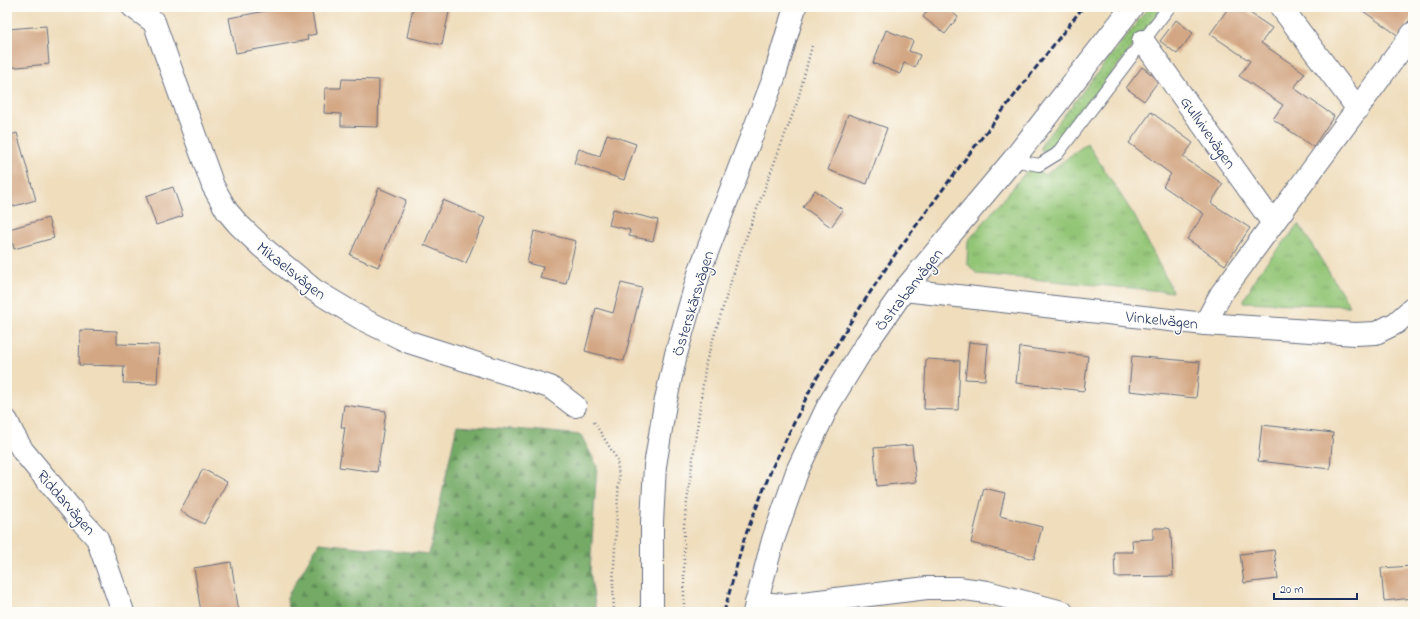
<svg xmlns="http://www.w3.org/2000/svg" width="1420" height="619" font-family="'Indie Flower',sans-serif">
  <defs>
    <pattern id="grass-dots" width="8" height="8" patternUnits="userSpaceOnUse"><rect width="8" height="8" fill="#92c575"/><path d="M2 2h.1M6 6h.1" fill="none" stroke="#76a063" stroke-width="1.8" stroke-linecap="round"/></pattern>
    <pattern id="forest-firs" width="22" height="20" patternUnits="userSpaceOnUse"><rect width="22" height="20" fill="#75aa66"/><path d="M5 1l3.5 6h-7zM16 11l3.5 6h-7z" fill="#5f8b57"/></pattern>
    <pattern id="park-tufts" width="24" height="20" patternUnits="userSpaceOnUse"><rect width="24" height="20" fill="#92c575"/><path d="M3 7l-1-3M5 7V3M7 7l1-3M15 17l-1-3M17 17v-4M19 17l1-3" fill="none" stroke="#76a063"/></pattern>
  </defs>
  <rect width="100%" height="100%" fill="#fdfcf7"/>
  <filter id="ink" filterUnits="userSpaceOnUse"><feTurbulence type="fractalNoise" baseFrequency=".025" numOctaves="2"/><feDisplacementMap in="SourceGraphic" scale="8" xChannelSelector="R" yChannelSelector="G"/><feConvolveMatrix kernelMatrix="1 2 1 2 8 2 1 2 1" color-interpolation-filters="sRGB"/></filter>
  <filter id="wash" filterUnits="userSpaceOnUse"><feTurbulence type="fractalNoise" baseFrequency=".012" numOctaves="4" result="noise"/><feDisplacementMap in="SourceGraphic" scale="16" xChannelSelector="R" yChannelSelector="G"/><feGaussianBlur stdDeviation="0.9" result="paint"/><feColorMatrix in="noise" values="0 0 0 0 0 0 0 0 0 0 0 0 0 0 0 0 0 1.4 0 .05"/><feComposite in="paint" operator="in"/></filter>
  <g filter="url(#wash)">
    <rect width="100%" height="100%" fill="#efddbc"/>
    <path fill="url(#grass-dots)" stroke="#567a6a" d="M1149,7H1163L1055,147C1051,151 1047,153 1041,150V148L1043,142Z"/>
    <path fill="url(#forest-firs)" stroke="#486c62" d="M457,425L540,431L581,435L597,466L590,571L596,612H288L287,597L319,543L429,554Z"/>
    <g fill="url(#park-tufts)" stroke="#567a6a">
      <path d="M1087,143L1135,217L1173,292L977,274L967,263L968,241L1030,167L1045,175Z"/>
      <path d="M1299,224L1350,306L1243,302L1258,273Z"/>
    </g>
    <g id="blocks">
      <g fill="#d3a784">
        <path d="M286,7H311L316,34L307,36L308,40L236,53L229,18Z"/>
        <path d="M413,7H450L442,45L407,37Z"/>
        <path d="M930,7H945L958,17L945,34L923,17Z"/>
        <path d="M1229,7H1241L1272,28L1261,43L1305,73L1294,88L1334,116L1313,147L1273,119L1283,105L1239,76L1250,61L1210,34Z"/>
        <path d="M1357,7H1413V15L1399,36Z"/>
        <path d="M1176,20L1193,33L1177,54L1160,41Z"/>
        <path d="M46,26L49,64L7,68V29Z"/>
        <path d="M886,30L913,41L909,51L920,55L915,67L904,63L900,74L873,63Z"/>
        <path d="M1142,67L1159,80L1144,101L1126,88Z"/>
        <path d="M342,79L379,80L378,127L341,126V114L324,113L325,88H341Z"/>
        <path d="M1151,112L1193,143L1183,157L1223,184L1211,203L1250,228L1225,265L1187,239L1204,214L1163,186L1171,174L1129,143Z"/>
        <path d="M848,114L887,128L867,184L828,170Z"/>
        <path d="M17,133L36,200L7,208V136Z"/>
        <path d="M607,134L636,144L624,180L574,163L579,149L600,156Z"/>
        <path d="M173,187L183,216L156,225L146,196Z"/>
        <path d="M379,188L406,200L378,267L350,255Z"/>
        <path d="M815,190L843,210L831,227L803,207Z"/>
        <path d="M443,200L485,218L466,263L424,245Z"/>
        <path d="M613,209L658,220L653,241L629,236L630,230L609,225Z"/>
        <path d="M48,218L54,238L14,249L9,229Z"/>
        <path d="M534,231L576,241L566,284L540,278L543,267L527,263Z"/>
        <path d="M621,283L642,288L624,361L585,351L596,308L613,313Z"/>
        <path d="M80,330L117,331V344L159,345L157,384L123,383L124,366L79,365Z"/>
        <path d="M969,342L988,344L985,380L965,379Z"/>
        <path d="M1020,347L1088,356L1084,391L1016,383Z"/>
        <path d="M1132,356L1200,362L1196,398L1129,391Z"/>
        <path d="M926,359L960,361L958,410L924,409Z"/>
        <path d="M344,405L386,411L377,472L339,467L345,427H341Z"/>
        <path d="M1262,425L1333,433L1330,469L1258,461Z"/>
        <path d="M912,445L916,482L877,486L874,448Z"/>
        <path d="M203,469L227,482L204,524L180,511Z"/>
        <path d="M984,488L1005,493L1000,516L1042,527L1034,559L971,543Z"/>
        <path d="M1155,528H1167L1170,529L1171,533L1173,576L1115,577L1114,552H1133L1132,540L1153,539V530Z"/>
        <path d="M1274,550L1278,579L1244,583L1240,554Z"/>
        <path d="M231,562L239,612H201L194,568Z"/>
        <path d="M1413,566V598L1384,601L1381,568Z"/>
      </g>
    </g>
  </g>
  <g filter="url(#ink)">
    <use href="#blocks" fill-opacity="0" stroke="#656c7f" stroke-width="1"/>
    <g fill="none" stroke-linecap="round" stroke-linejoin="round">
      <defs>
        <path id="lane" d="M1013,160L1039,165L1057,154L1169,7"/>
        <g id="street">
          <path d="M133,7L154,22L213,186L227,211L238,224L262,247L314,290L364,320L409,342L550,387L575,406"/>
          <path d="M1281,7L1358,109"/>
          <path d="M1143,41L1273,223"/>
          <path d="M904,290L1205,324L1355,334L1376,333L1396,323L1413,308"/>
          <path d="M1205,324L1221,294L1413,33"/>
          <path d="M7,421L13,434L23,451L76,515L97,538L123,612"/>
          <path d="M756,603L786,605L927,588H958L987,592L1062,612"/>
          <path d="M652,612V522L655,466L665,404L676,354L700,270L774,78L795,7"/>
          <path d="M754,612L773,540L798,469L829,404L864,347L904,290L1013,160L1132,7"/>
        </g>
      </defs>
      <use href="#lane" stroke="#656c7f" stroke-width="14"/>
      <use href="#street" stroke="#656c7f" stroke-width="24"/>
      <g stroke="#656c7f" stroke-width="2.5" stroke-dasharray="1 3" stroke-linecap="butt">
        <path d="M594,422L617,459L619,478L613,584L614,612"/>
        <path d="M684,612V524L706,362L738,259L797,103L812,46"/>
      </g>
      <use href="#lane" stroke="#fff" stroke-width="12"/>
      <use href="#street" stroke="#fff" stroke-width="22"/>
      <path stroke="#1b2f5e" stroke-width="3" stroke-dasharray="6 3" stroke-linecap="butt" d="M724,612L744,539L772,468L812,386L850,323L896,253L966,158L1083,7"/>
    </g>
  </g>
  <g text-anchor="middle" stroke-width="3" stroke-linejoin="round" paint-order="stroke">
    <g font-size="16" fill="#1b2f5e" stroke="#fdfcf7">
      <text transform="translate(1209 132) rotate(55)" y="6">Gullvivevägen</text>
      <text transform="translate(292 270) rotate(38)" y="6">Mikaelsvägen</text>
      <text transform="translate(908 289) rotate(-52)" y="6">Östrabanvägen</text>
      <text transform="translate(692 303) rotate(-73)" y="6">Österskärsvägen</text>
      <text transform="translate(1162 319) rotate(6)" y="6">Vinkelvägen</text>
      <text transform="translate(67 502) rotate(49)" y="6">Riddarvägen</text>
    </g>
  </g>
  <rect width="1420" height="619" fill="none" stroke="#fdfcf7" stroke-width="24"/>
  <path d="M1274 593v6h83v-6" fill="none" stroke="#1b2f5e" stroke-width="2"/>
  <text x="1280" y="593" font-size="12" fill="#1b2f5e" stroke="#fdfcf7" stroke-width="3" paint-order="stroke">20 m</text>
</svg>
